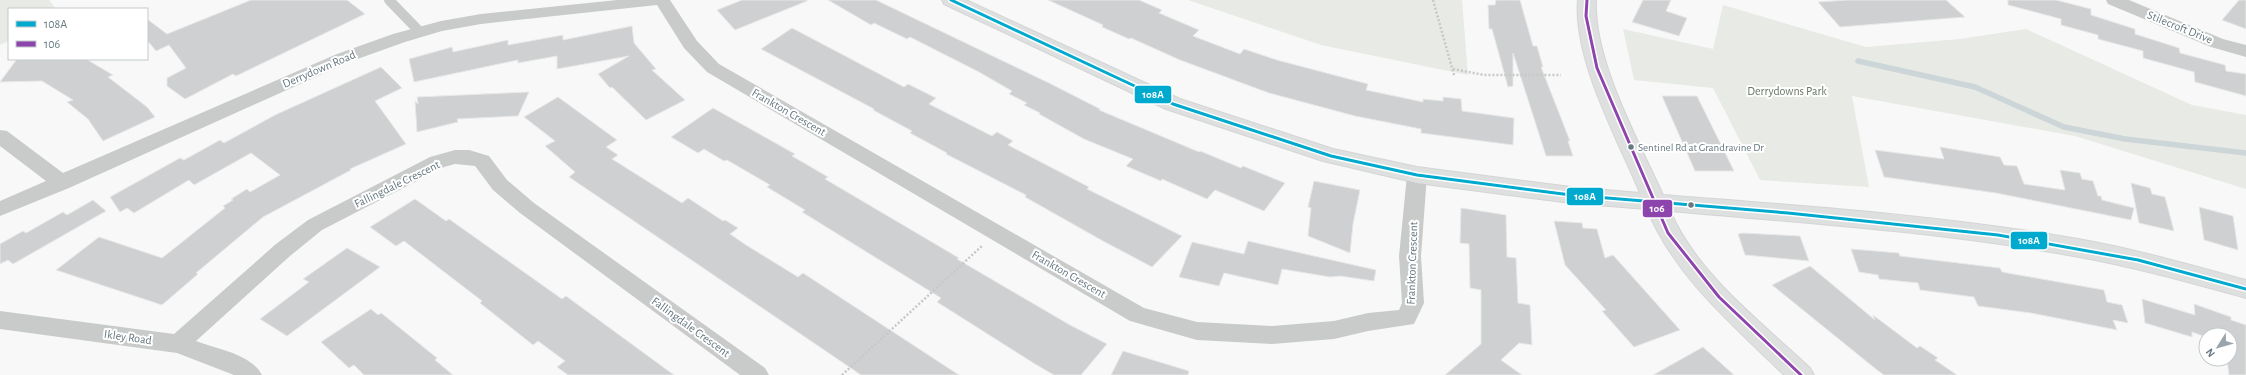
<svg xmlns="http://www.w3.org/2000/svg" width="2246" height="375" font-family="'Alegreya Sans',sans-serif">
  <rect width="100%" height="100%" fill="#f8f8f8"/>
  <g fill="#e8eae5">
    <path d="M0,0H49L56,9H9V41L0,45Z"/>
    <path d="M1188,0H1462L1468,75L1321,45Z"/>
    <path d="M1723,5L1866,47L1960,39L2026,29L2192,105L2246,115V189L2075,136L1852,96L1869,187L1760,180L1713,88L1634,80L1623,29L1713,49Z"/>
  </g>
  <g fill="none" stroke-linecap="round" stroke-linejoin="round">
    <path stroke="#ccd5d7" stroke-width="5.5" d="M1858,61L1975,87L2064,127L2125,139L2246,153"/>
  </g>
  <g fill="#cfd0d1" stroke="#e8e8e8">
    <path d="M251,0H347L365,14L236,76L233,74L185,99L167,86V78L186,68L169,45L156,51L147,40V19L167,34Z"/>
    <path d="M742,0H807V1L735,30L717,10Z"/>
    <path d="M828,0H876L1049,83L1100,109L1099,110L1199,152L1200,151L1241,168L1243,166L1285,183L1264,211L1215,190L1207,199L1162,179L1161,181L1126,166L1133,159L1084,139L1039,114L1040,113L1024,105L1027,103L1009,94L1012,91L979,72L910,37L907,39L874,23L871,25Z"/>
    <path d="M1048,0H1139L1162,10L1159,13L1199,30L1193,36L1240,54L1244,49L1277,60L1368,84L1366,90L1423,102V99L1443,101V97L1461,99L1462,111L1514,118L1513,145L1421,133V129L1355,116L1269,93L1180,60L1131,38L1129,39L1102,27L1103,25Z"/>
    <path d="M1496,0H1520L1533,46H1537L1543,67H1541L1570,141H1568L1573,156H1546L1513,53V86L1508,87L1492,29H1489L1488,5H1495Z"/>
    <path d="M1643,0H1671L1666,11L1687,18L1679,36L1632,22Z"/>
    <path d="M1847,0H1946L1965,17L1840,27L1818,2Z"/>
    <path d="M2008,0H2056L2091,9V15L2135,29V34L2179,48L2180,53L2225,65L2226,71L2246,74V96L2195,82L2194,72L2143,58V51L2098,39V35L2061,25V19L2008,5Z"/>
    <path d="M2239,0H2246V29L2222,20Z"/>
    <path d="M632,26L634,43L656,69L652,70L685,100L646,120L612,87L610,88L598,74L629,56L557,69V56L518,63V60L414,82L409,59L452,47L453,52L508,40V45L563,35V40Z"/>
    <path d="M792,28L904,87L908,84L936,98L929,104L992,136L997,132L1013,141L1008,145L1089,187L1087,189L1182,236L1152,267L1103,241L1025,197L1026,195L946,154L947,153L910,133L912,131L873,110L874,109L761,49Z"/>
    <path d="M17,59H86L113,75L108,77L147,107L155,117L103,141L88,119L67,102L73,100L42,81L0,82Z"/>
    <path d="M381,67L402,88L375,101L406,144L350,169L351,170L263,217L196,273L198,274L162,305L56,270L99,237L162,258L225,208L223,206L233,200L231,199L247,189L250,192L280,175L251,153L194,185L189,180L134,213L127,208L120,212L110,197L180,158L184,160L220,140L224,143L275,115Z"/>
    <path d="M529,92L518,116L457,119L458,122L417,132L415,101L418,104L417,97Z"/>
    <path d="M1662,96H1697L1734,171H1695Z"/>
    <path d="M558,97L617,140L606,147L618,155L612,159L682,203L688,198L723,221L725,220L738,228L730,234L746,245L798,277L803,273L959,375H861L569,177L575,172L545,146L555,141L524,117Z"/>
    <path d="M713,108L795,154L792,156L828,177L825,179L959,258L957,259L1070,325L1107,344L1081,375H1054L1035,364L937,302L941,298L802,212L805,210L767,187L770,185L727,160L724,161L704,149L698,153L671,137Z"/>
    <path d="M1940,147L2000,157L2004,165L2017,166L2024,184L2065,190L2060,170L2080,173L2082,179L2093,181L2098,196H2101L2102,200L2134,208L2131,220L1996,193L1884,177L1875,150L1944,159Z"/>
    <path d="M1314,181L1360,190L1353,224L1350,253L1308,236L1311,208L1308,207Z"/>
    <path d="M2131,183L2150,188L2152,194L2165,197L2174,231L2139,223Z"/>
    <path d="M415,199L446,221L449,219L562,299L566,296L674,375H568L557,367L565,361L538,341L533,345L480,303L482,301L404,241L396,246L370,227Z"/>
    <path d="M93,200L106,211L13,264L8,260L0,264V244L23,231L26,233L63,212L67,215Z"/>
    <path d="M2199,207L2233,216L2238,250L2204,240Z"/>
    <path d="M1461,208L1506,215L1507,257L1516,258L1518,303L1530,305L1532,345L1519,343L1501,360L1522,375H1445L1481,344V290L1470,288L1469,244L1460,243Z"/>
    <path d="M1554,221L1582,223L1583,228L1597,229L1605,258L1613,255L1680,330L1634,347L1602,311L1606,310L1565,265Z"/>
    <path d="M1743,233L1800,236L1809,261L1745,255L1738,234Z"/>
    <path d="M1248,241L1376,270L1374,281L1340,276L1330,277L1282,269L1278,285L1224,273L1219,286L1179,277L1192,242L1244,254Z"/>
    <path d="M347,248L380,267L287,336L260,319L309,282L303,279Z"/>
    <path d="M1851,249L1899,253L1900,256L2000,268L2002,272L2104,290L2107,302L2122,305L2128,323L2113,320L2117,330L2031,313L1978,306L1974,297L1920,290L1918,283L1879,279L1878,275L1859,272Z"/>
    <path d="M1810,266L1875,320L1873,315L1917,348L1920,346L1938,358L1935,360L1957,375H1884L1877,370L1772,285Z"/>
    <path d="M2142,299L2195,315L2194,304L2231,317V320L2246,325V375H2229L2227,359H2230V335H2206V337L2192,332V337L2145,323Z"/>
    <path d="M371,309L378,315L381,313L390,320L437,358L435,360L453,375H364L354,365L349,368L321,342Z"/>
    <path d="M1703,347L1734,375H1653L1694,352Z"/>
    <path d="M1123,351L1189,371L1188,375H1111Z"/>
  </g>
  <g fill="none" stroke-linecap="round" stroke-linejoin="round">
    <defs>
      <path id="secondary" d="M942,0H966L1180,99L1333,149L1417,167L1571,187L1640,193C1617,138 1573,59 1578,0H1596C1593,59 1638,140 1663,195C1801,206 1941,215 2078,239C2135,249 2190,265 2246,280V298C2191,283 2135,267 2079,257C1944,232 1806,223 1670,211C1698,275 1760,321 1810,368L1814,375H1784C1733,325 1675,277 1647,209L1571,203L1417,183L1323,161L1166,109L944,4Z"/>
    </defs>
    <use href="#secondary" stroke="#d4d5d6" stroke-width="2"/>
    <g stroke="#c7c8c9" stroke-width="2.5" stroke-dasharray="2 2" stroke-linecap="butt">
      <path d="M1433,0L1454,75"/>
      <path d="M1453,69L1484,75H1561"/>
      <path d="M842,375L983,245"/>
    </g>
    <path stroke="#c9cbcb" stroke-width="10" d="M389,0L420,32"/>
    <g fill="#c9cbcb" fill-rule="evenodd">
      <path d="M617,0H670L697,41L719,64L1144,308L1197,322L1272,326L1334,321L1368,313L1399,310L1402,303L1399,256L1407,175L1410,170L1417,168L1424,170L1427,175L1421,256L1424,303L1414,324L1368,331L1334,339L1272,344L1197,340L1130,321L707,72L684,48L657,5L481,24L442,31L405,42L349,62L69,188L0,216V201L46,181L0,146V130L7,131L63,173L337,54L393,34L441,21L481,14Z"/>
      <path d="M2106,0H2129L2223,39L2246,45V57L2211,47L2108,4Z"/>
      <path d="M455,150H469L489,156L507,180L534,203L765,368L769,375H740L520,213L493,190L475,166L455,164L444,167L322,230L290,256L196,341C217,349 251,354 262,375H234L177,353L0,329V311L174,334L276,244L308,220L430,157Z"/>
    </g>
    <use href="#secondary" fill="#dedfdf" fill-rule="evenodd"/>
    <defs>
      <path id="bus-1" d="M951,0L1173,104L1331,156L1417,175L1571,195L1788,213L1998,235L2138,260L2246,289"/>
      <path id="bus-2" d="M1587,0L1586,16L1597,68L1668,233L1719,297L1801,375"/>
    </defs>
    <use href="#bus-1" stroke="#fff" stroke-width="6"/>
    <use href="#bus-2" stroke="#fff" stroke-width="6"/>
    <use href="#bus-1" stroke="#00a9ce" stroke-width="3"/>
    <use href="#bus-2" stroke="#8e44ad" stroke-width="3"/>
  </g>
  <g fill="#667880" stroke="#fff" stroke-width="1.5">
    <circle cx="1631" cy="147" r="3.5"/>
    <circle cx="1691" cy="205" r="3.5"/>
  </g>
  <g text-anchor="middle" stroke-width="4" stroke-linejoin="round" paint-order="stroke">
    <g font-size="11" fill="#667880" stroke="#fff" text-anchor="start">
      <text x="1638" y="151">Sentinel Rd at Grandravine Dr</text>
    </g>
    <g font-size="12" fill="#667880" stroke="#fff">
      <text transform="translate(2180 27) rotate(22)" y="4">Stilecroft Drive</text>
      <text transform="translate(319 69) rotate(-23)" y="4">Derrydown Road</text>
      <text transform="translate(789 112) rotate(30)" y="4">Frankton Crescent</text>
      <text transform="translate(397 184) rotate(-26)" y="4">Fallingdale Crescent</text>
      <text transform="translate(1412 263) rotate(-88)" y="4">Frankton Crescent</text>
      <text transform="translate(1069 274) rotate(30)" y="4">Frankton Crescent</text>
      <text transform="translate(691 327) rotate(36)" y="4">Fallingdale Crescent</text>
      <text transform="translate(128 337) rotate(8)" y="4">Ikley Road</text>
    </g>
    <g font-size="12" fill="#6a7865" stroke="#fff">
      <text x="1787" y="95">Derrydowns Park</text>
    </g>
  </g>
  <g stroke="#fff" stroke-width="1.5">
    <rect x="1134" y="85" width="38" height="19" rx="4" fill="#00a9ce"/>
    <rect x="1566" y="187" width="38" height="19" rx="4" fill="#00a9ce"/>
    <rect x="1642" y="199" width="31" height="19" rx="4" fill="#8e44ad"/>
    <rect x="2010" y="231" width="38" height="19" rx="4" fill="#00a9ce"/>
  </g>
  <g font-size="11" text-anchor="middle" font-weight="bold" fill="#fff">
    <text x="1153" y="98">108A</text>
    <text x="1585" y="200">108A</text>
    <text x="1657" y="212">106</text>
    <text x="2029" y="244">108A</text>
  </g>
  <rect x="8" y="8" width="140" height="52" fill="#ffffff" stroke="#c2c9cc"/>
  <rect x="16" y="21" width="20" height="6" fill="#00a9ce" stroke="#c2c9cc"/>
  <text x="44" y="28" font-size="12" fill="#667880">108A</text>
  <rect x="16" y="41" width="20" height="6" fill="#8e44ad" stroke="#c2c9cc"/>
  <text x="44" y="48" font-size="12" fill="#667880">106</text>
  <g transform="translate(2218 347) rotate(233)"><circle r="19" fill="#ffffff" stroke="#c2c9cc"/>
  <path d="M0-3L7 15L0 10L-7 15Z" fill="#99a5aa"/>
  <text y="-6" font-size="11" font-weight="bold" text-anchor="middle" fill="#667880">N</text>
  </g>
</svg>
